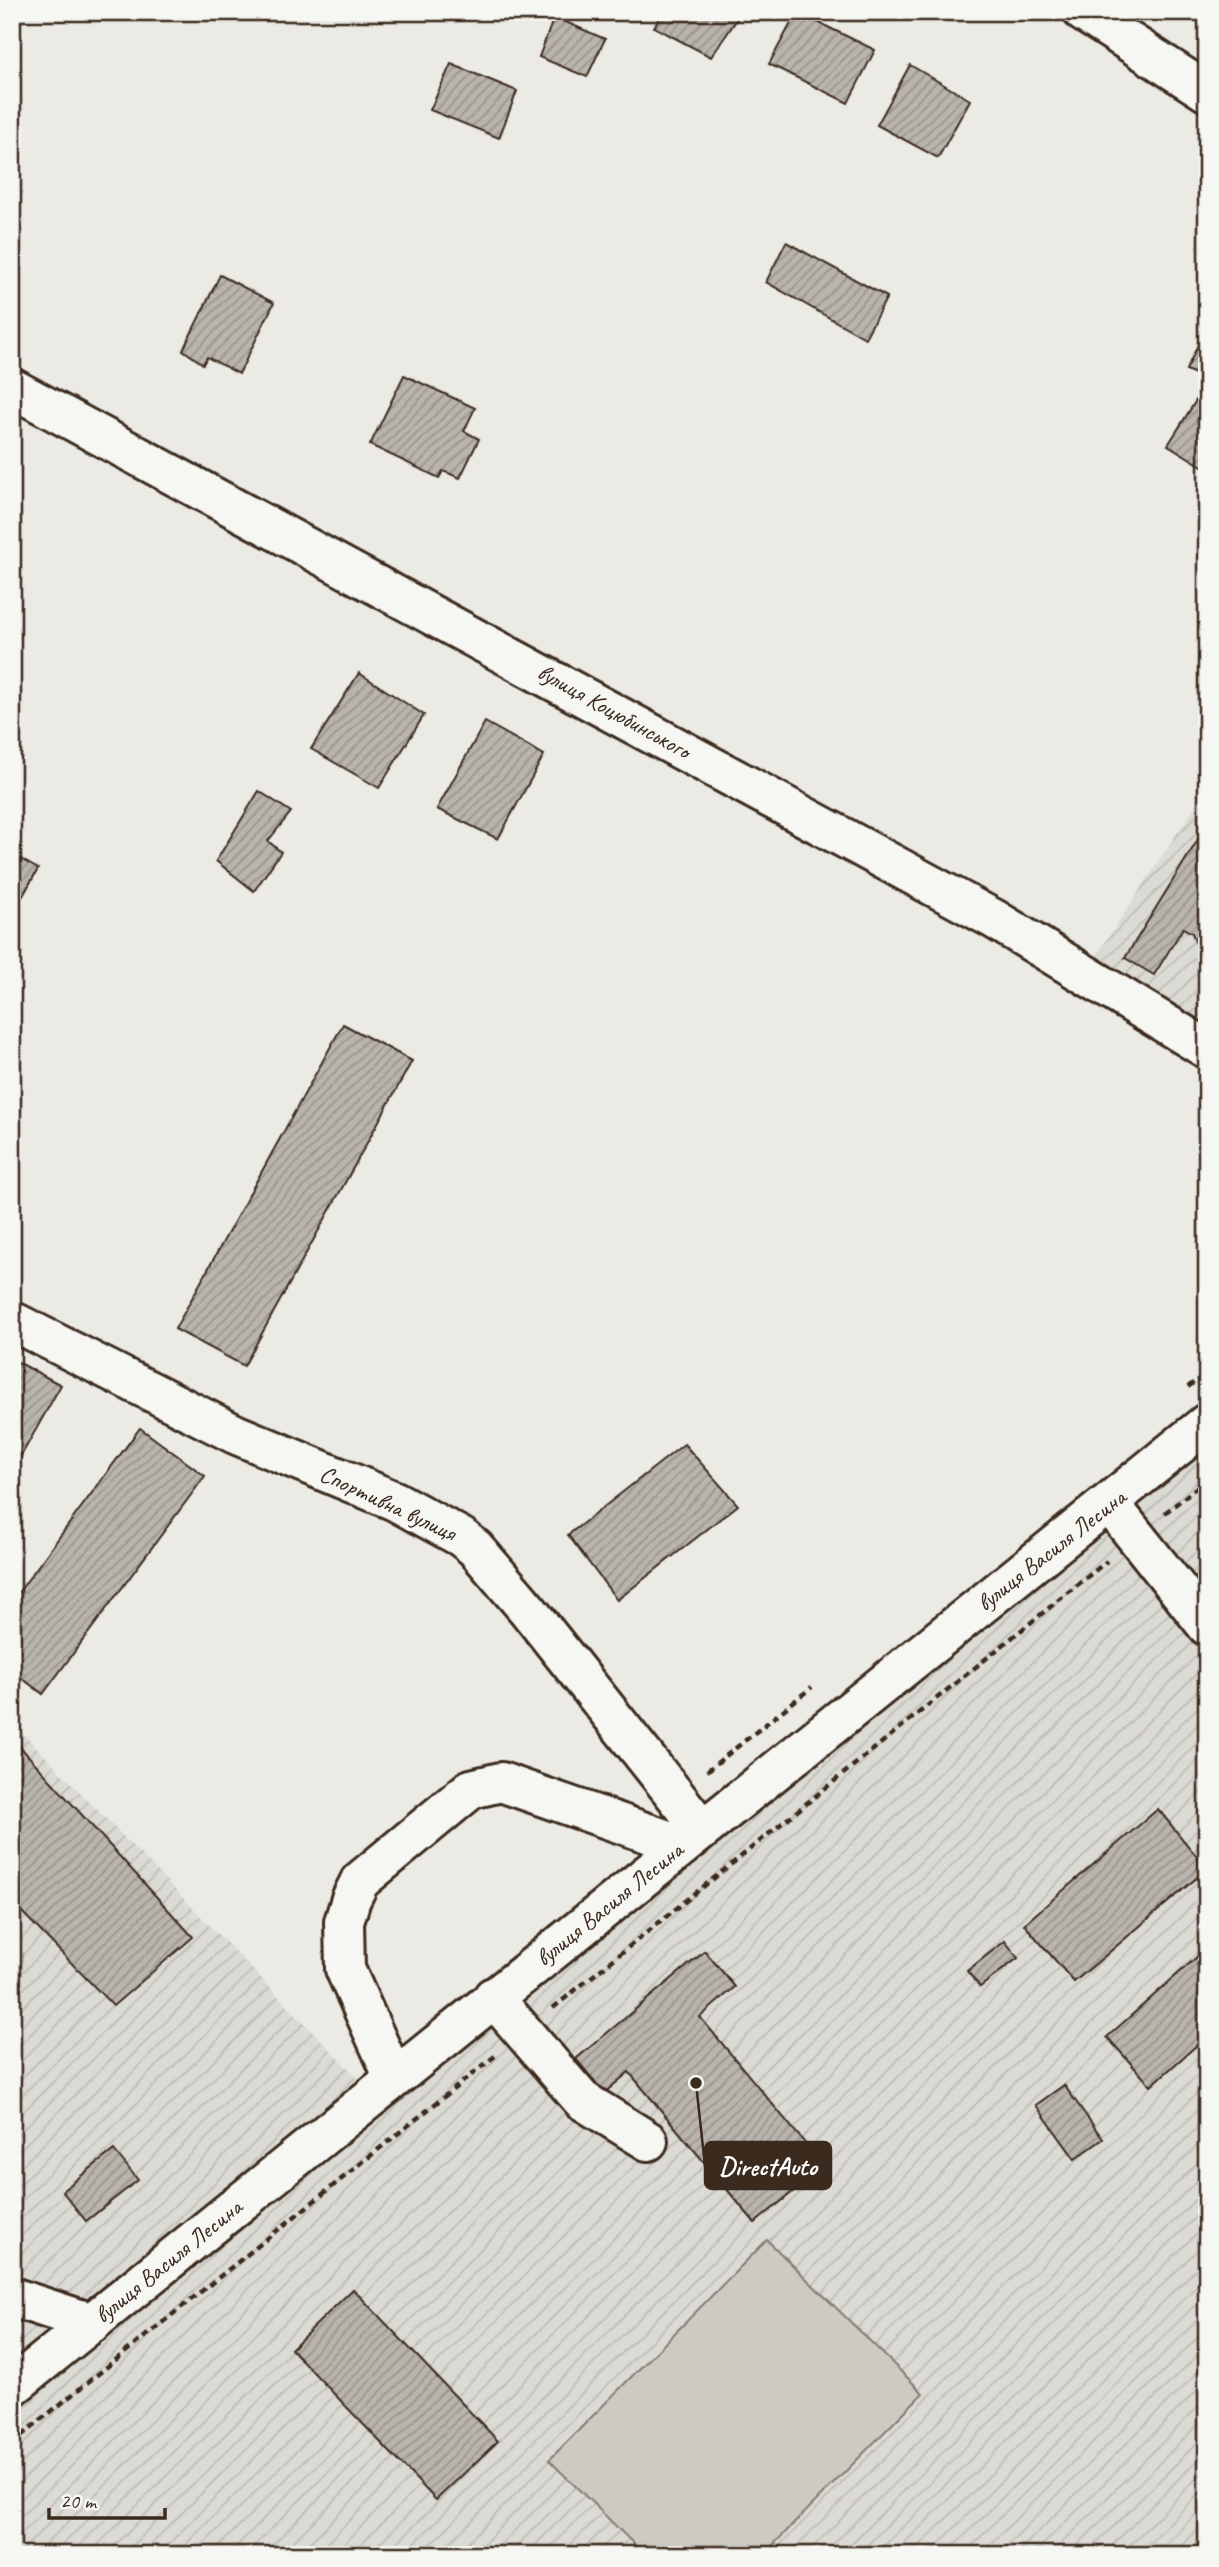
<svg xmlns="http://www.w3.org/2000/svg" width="1219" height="2567" font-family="Caveat,sans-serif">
  <defs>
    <pattern id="industrial-furrows" width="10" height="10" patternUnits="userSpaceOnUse" patternTransform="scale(1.75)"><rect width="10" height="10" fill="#dcdad4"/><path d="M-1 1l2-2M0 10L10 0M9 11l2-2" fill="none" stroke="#bebbb6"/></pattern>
    <pattern id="building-hatch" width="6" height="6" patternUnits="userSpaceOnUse" patternTransform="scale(1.75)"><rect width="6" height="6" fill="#bab4ae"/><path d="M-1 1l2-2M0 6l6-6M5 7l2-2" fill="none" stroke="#98938d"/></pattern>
  </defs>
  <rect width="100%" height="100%" fill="#ebeae5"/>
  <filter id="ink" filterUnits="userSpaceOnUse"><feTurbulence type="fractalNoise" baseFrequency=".0143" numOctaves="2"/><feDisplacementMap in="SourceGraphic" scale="14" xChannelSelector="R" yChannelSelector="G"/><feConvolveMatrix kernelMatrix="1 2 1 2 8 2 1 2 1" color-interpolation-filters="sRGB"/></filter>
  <g filter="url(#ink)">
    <g fill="url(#industrial-furrows)">
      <path d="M1207,788V1043L1088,968Z"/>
      <path d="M1207,1432V2555H12V1722L384,2105Z"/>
    </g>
    <path fill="#cdcac4" stroke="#847a71" stroke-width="2" d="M767,2240L923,2393L763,2555H645L549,2460Z"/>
    <g fill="url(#building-hatch)" stroke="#3b2a1e" stroke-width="2">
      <path d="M663,12H742L711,57L654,27Z"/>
      <path d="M797,12L875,50L848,103L769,64Z"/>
      <path d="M554,17L605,39L587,77L539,57Z"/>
      <path d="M451,64L517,91L499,138L430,110Z"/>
      <path d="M910,65L970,100L938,158L877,125Z"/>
      <path d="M786,242L887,297L865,338L766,282Z"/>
      <path d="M220,275L274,303L239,374L207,357L203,364L183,350Z"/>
      <path d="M1207,326V379L1186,370Z"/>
      <path d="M404,375L475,408L464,431L479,439L460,478L443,471L439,478L370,445Z"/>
      <path d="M1207,383V469L1168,445Z"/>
      <path d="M359,673L424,715L379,788L311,749Z"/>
      <path d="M485,722L544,755L498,839L437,809Z"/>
      <path d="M259,791L291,812L268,841L281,852L254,891L216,861Z"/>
      <path d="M1207,825V963L1203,962L1192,933L1183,928L1154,975L1125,958Z"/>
      <path d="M12,854L38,869L12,915Z"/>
      <path d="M343,1024L412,1061L244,1366L175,1329Z"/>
      <path d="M12,1359L61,1385L12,1472Z"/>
      <path d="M140,1428L205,1476L43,1694L12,1671V1601Z"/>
      <path d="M684,1444L738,1505L617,1600L568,1535Z"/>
      <path d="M12,1738L193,1937L113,2006L21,1911L12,1919Z"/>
      <path d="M1158,1809L1207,1869L1074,1982L1024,1924Z"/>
      <path d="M1005,1941L1018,1958L980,1987L967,1971Z"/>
      <path d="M1207,1948V2036L1151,2086L1107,2037Z"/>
      <path d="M705,1951L735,1987L700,2017L824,2166L755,2223L629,2072L604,2093L576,2059Z"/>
      <path d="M1064,2085L1103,2139L1075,2159L1036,2105Z"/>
      <path d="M114,2150L138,2180L86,2221L62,2191Z"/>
      <path d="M353,2289L498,2441L436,2500L291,2349Z"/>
    </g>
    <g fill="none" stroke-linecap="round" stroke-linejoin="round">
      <defs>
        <g id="minor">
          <path d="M1083,12L1207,92"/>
          <path d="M12,388L994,919L1207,1049"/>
          <path d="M12,1321L235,1434L395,1501L461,1537L475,1548L528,1610L702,1829"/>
          <path d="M1110,1504L1207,1626"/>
          <path d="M493,1997L582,2100L648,2141"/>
          <path d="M394,2078L345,1969L344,1922L351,1899L360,1881L471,1789L501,1782L682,1845"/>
          <path d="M12,2297L92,2323"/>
          <path d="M12,2387L1207,1423"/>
        </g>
      </defs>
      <use href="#minor" stroke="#3b2a1e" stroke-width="44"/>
      <g stroke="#3b2a1e" stroke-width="4.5" stroke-dasharray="7 5" stroke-linecap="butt">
        <path d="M1188,1387L1207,1372"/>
        <path d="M1165,1513L1207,1479"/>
        <path d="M707,1771L812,1687"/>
        <path d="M553,2008L1107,1561"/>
        <path d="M12,2443L495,2056"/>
      </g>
      <use href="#minor" stroke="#f6f6f2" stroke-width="38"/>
    </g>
  </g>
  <g text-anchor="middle" stroke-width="7" stroke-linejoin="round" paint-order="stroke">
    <g font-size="24" fill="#3b2a1e" stroke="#f6f6f2">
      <text transform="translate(614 711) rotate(29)" y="8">вулиця Коцюбинського</text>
      <text transform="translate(388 1503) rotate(25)" y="8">Спортивна вулиця</text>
      <text transform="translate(1051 1550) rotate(-38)" y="8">вулиця Василя Лесина</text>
      <text transform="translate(609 1904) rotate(-39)" y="8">вулиця Василя Лесина</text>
      <text transform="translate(168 2261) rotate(-39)" y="8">вулиця Василя Лесина</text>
    </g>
  </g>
  <path fill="none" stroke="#3b2a1e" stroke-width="2.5" d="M696 2083L705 2166"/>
  <circle fill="#3b2a1e" stroke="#f6f6f2" stroke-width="2.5" cx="696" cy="2083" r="7"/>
  <rect fill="#3b2a1e" stroke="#3b2a1e" stroke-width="2.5" x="705" y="2142" width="126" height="47" rx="7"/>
  <g font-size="26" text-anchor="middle" font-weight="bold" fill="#fff">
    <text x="768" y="2175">DirectAuto</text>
  </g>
  <rect width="1219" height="2567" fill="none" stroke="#f6f6f2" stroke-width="42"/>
  <rect x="21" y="21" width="1177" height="2525" fill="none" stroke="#3b2a1e" stroke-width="2.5" filter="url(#ink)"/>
  <path d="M49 2508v10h116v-10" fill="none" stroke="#3b2a1e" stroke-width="3.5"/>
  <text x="60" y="2508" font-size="21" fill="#3b2a1e" stroke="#f6f6f2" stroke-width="5" paint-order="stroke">20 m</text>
</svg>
